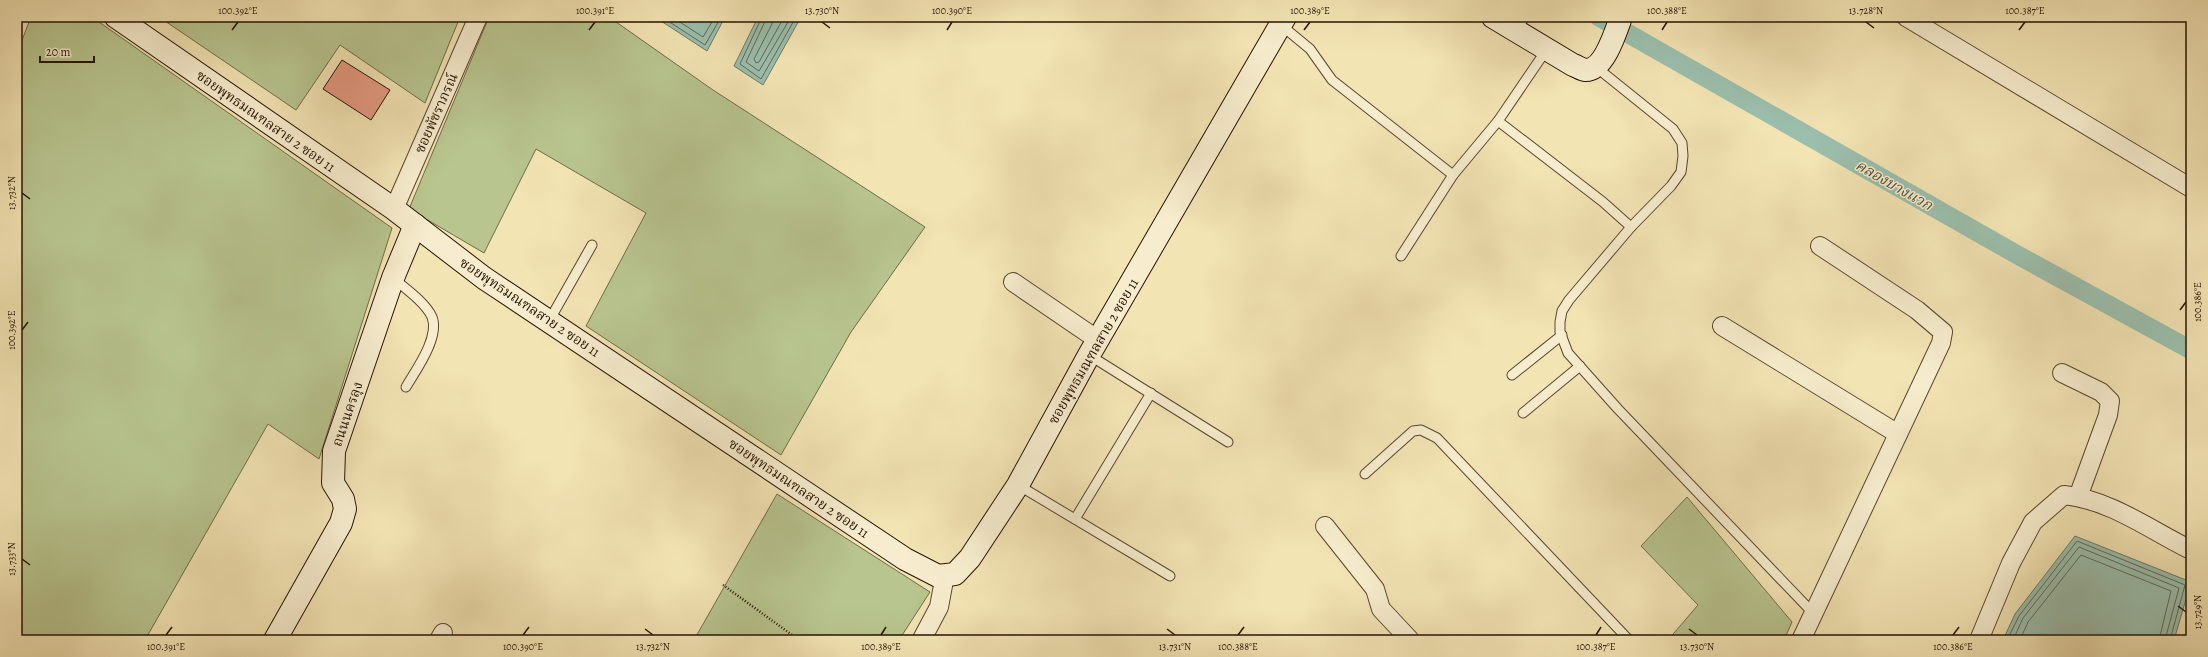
<svg xmlns="http://www.w3.org/2000/svg" width="2208" height="657" font-family="Alegreya,'Noto Serif Thai',serif">
  <rect width="100%" height="100%" fill="#f3e4b4"/>
  <filter id="stains"><feTurbulence type="fractalNoise" baseFrequency=".005" numOctaves="4"/><feColorMatrix values="0 0 0 0 .2 0 0 0 0 .09 0 0 0 0 .02 0 0 0 .5 -.17"/></filter>
  <radialGradient id="worn" r=".72"><stop offset=".6" stop-color="#630" stop-opacity="0"/><stop offset="1" stop-color="#630" stop-opacity=".3"/></radialGradient>
  <g fill="#b8c58f" stroke="#6f6c48">
    <path d="M31,17H92L392,228L319,459L268,424L145,640H17V53Z"/>
    <path d="M159,17H460L425,103L340,45L296,110Z"/>
    <path d="M489,17H609L713,90L925,227L851,332L781,455L586,326L646,213L536,149L484,253L409,209Z"/>
    <path d="M777,494L930,592L899,640H694Z"/>
    <path d="M1687,497L1792,622L1784,640H1668L1698,605L1641,546Z"/>
  </g>
  <g fill="#9bbfad" stroke="#6c7a69">
    <path d="M664,17H725L707,51L661,21Z"/>
    <path d="M758,17H801L763,85L734,66Z"/>
    <path d="M2075,536L2191,582L2174,640H2003L2015,614Z"/>
  </g>
  <g fill="none" stroke-linecap="round" stroke-linejoin="round">
    <g stroke="#606958" stroke-width="1">
      <path d="M667,17L668,21L705,45L721,17"/>
      <path d="M672,17L703,37L715,17"/>
      <path d="M762,17L740,64L761,79L796,17"/>
      <path d="M767,17L746,62L759,71L791,17"/>
      <path d="M773,17L772,24L754,59L756,63L759,62L784,17"/>
      <path d="M2007,640L2019,616L2077,541L2185,585L2170,640"/>
      <path d="M2013,640L2023,618L2079,547L2179,588L2165,640"/>
      <path d="M2020,640L2028,622L2081,555L2171,591L2159,640"/>
    </g>
    <path stroke="#9bbfad" stroke-width="19" d="M1599,17L2014,253L2191,350"/>
  </g>
  <path fill="#e69a81" stroke="#261302" d="M342,60L390,90L371,120L323,89Z"/>
  <g fill="none" stroke-linecap="round" stroke-linejoin="round">
    <defs>
      <g id="lane">
        <path d="M1281,25L1310,49L1332,80L1453,175L1498,121L1603,202L1631,227"/>
        <path d="M1516,29L1525,17"/>
        <path d="M1596,67L1673,129L1682,143L1683,156L1681,172L1671,186L1631,227L1569,300L1562,311L1560,322V332L1568,353L1618,409L1814,614"/>
        <path d="M1498,121L1547,49"/>
        <path d="M1401,256L1453,175"/>
        <path d="M393,278C405,288 426,303 432,317C440,337 416,370 406,387"/>
        <path d="M549,321L592,245"/>
        <path d="M1089,355L1228,442"/>
        <path d="M1512,375L1562,335"/>
        <path d="M1523,413L1580,366"/>
        <path d="M1365,474L1413,431L1421,430L1437,438L1629,640"/>
        <path d="M1018,485L1170,576"/>
        <path d="M1075,519L1151,393"/>
      </g>
      <g id="street">
        <path d="M1906,17L2191,188"/>
        <path d="M394,209L478,17"/>
        <path d="M1013,282L1098,340"/>
        <path d="M1722,326L1898,434"/>
        <path d="M2062,373L2101,392L2110,401L2108,415L2078,497"/>
        <path d="M1325,526L1375,589L1381,609L1410,640"/>
        <path d="M439,640L443,633"/>
        <path d="M924,640L922,639L939,607L945,575"/>
        <path d="M1801,640L1941,343L1943,332L1917,310L1820,246"/>
        <path d="M1979,640L2011,563L2033,522L2064,495C2111,500 2150,530 2191,550"/>
      </g>
      <g id="secondary">
        <path d="M116,17L394,209L484,278L905,559L938,576L955,574L970,558L1018,485L1089,355L1285,17"/>
        <path d="M1493,17L1573,65C1577,66 1582,70 1585,70C1604,71 1616,31 1621,17"/>
        <path d="M275,640L341,523L345,509L343,499L333,483L334,451L393,278L415,225"/>
      </g>
    </defs>
    <use href="#lane" stroke="#59472e" stroke-width="11"/>
    <use href="#street" stroke="#59472e" stroke-width="20"/>
    <use href="#secondary" stroke="#261302" stroke-width="24"/>
    <path stroke="#261302" stroke-width="2.5" stroke-dasharray="1 2" stroke-linecap="butt" d="M723,585L799,640"/>
    <use href="#lane" stroke="#f7edce" stroke-width="9"/>
    <use href="#street" stroke="#f7edce" stroke-width="18"/>
    <use href="#secondary" stroke="#f7edce" stroke-width="22"/>
  </g>
  <path fill="none" stroke="#261302" stroke-width="1.5" d="M822,22L830,28M1866,22L1874,28M232,30L238,22M589,30L595,22M947,30L952,22M1304,30L1310,22M1662,30L1667,22M2019,30L2025,22M22,193L30,199M2180,310L2186,302M22,330L28,322M22,559L30,565M2178,606L2186,612M645,629L653,635M1167,629L1175,635M1689,629L1697,635M166,635L172,627M523,635L529,627M881,635L886,627M1238,635L1244,627M1596,635L1601,627M1953,635L1959,627"/>
  <g text-anchor="middle" stroke-width="3" stroke-linejoin="round" paint-order="stroke">
    <g font-size="14" fill="#261302" stroke="#f7edce">
      <text transform="translate(436 113) rotate(-66)" y="5">ซอยพัชราภรณ์</text>
      <text transform="translate(266 121) rotate(35)" y="5">ซอยพุทธมณฑลสาย 2 ซอย 11</text>
      <text transform="translate(530 307) rotate(34)" y="5">ซอยพุทธมณฑลสาย 2 ซอย 11</text>
      <text transform="translate(1093 351) rotate(-60)" y="5">ซอยพุทธมณฑลสาย 2 ซอย 11</text>
      <text transform="translate(347 414) rotate(-71)" y="5">ถนนนครลุง</text>
      <text transform="translate(799 488) rotate(34)" y="5">ซอยพุทธมณฑลสาย 2 ซอย 11</text>
    </g>
    <g font-size="15" font-style="italic" fill="#4f4f3e" stroke="#f7edce">
      <text transform="translate(1894 185) rotate(30)" y="5">คลองบางแวก</text>
    </g>
  </g>
  <rect width="2208" height="657" fill="none" stroke="#f3e4b4" stroke-width="44"/>
  <path d="M40 56v6h54v-6" fill="none" stroke="#261302" stroke-width="2"/>
  <text x="46" y="56" font-size="12" fill="#261302" stroke="#f7edce" stroke-width="3" paint-order="stroke">20 m</text>
  <rect x="22" y="22" width="2164" height="613" fill="none" stroke="#261302" stroke-width="1.5"/>
  <g font-size="10" text-anchor="middle" fill="#261302">
    <text x="238" y="14">100.392°E</text>
    <text x="595" y="14">100.391°E</text>
    <text x="822" y="14">13.730°N</text>
    <text x="952" y="14">100.390°E</text>
    <text x="1310" y="14">100.389°E</text>
    <text x="1667" y="14">100.388°E</text>
    <text x="1866" y="14">13.728°N</text>
    <text x="2025" y="14">100.387°E</text>
    <text transform="translate(11 193) rotate(-90)" y="4">13.732°N</text>
    <text transform="translate(2197 302) rotate(-90)" y="4">100.386°E</text>
    <text transform="translate(11 330) rotate(-90)" y="4">100.392°E</text>
    <text transform="translate(11 559) rotate(-90)" y="4">13.733°N</text>
    <text transform="translate(2197 612) rotate(-90)" y="4">13.729°N</text>
    <text x="166" y="650">100.391°E</text>
    <text x="523" y="650">100.390°E</text>
    <text x="653" y="650">13.732°N</text>
    <text x="881" y="650">100.389°E</text>
    <text x="1175" y="650">13.731°N</text>
    <text x="1238" y="650">100.388°E</text>
    <text x="1596" y="650">100.387°E</text>
    <text x="1697" y="650">13.730°N</text>
    <text x="1953" y="650">100.386°E</text>
  </g>
  <rect width="100%" height="100%" filter="url(#stains)"/>
  <rect width="100%" height="100%" fill="url(#worn)"/>
</svg>
